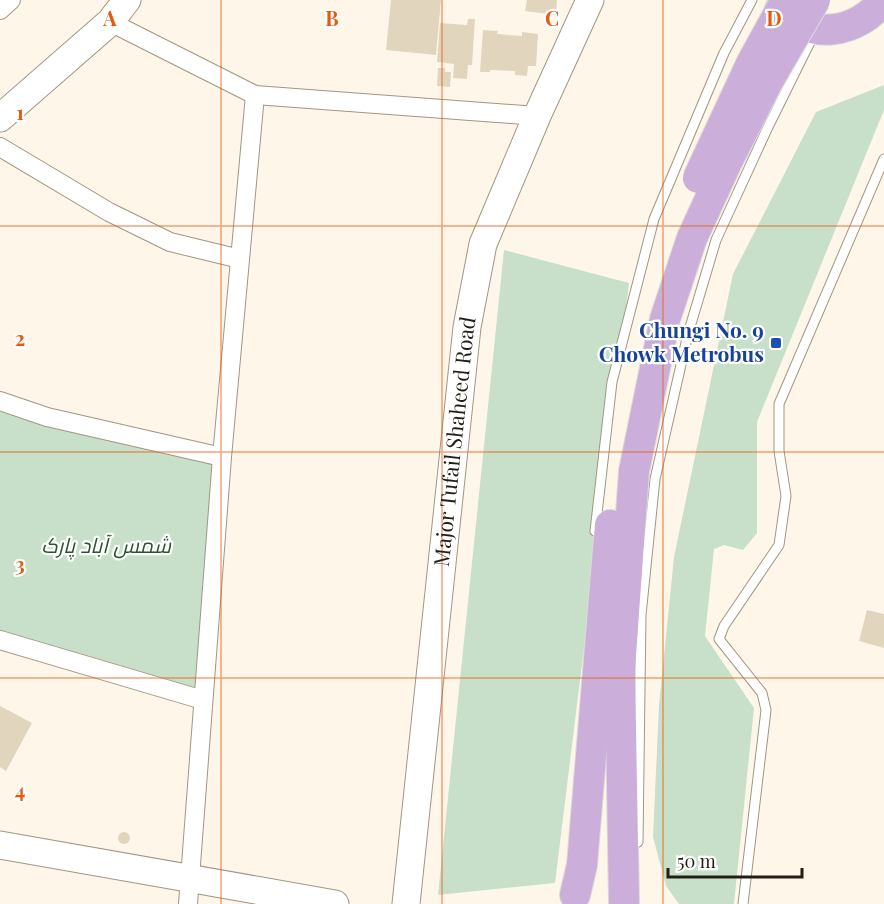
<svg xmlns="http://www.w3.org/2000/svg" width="884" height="904" font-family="'Playfair Display',Cairo,serif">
  <rect width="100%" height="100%" fill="#fef7e9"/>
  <g fill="#c8e0c9">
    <path d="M884,85V110L757,422V533L743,550L724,545L714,549L705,636L754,708L734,904H679L666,886L653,837L659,705L674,557L733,274L816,112Z"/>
    <path d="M504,250L629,283L555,883L438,895Z"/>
    <path d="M0,408L218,460L201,696L0,636Z"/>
  </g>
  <g fill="#e1d5be">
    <path d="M391,0H441L436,55L386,50Z"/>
    <path d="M527,0H557L556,15L525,11Z"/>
    <path d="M468,19H475L472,65H468L467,79L453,78L454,64L437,62L440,23L467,25Z"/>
    <path d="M483,30L498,31L497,34L522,36V32L538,34L536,66H528L527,76L515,75V71L490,70V72H480Z"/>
    <path d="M438,68H445V72H451L450,87L437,86Z"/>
    <path d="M867,610L884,614V648L859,641Z"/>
    <path d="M0,706L32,723L6,771L0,767Z"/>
    <circle cx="124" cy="838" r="6"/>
  </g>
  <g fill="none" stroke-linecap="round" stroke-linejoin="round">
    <defs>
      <g id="lane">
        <path d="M595,531L612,382L654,219L724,53L752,0"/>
        <path d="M638,842L641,615L655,479L688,334L716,240L768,127L815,32"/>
        <path d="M743,904L766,710L762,693L719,639L724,626L779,545L786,496L779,451V404L884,159"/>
      </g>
      <g id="street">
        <path d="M0,10L11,0"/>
        <path d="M110,22L255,95L537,116"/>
        <path d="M0,147L109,212L170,242L240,259"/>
        <path d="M0,401L47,417L222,457"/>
        <path d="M0,640L203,700"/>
        <path d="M188,904L222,457L255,95"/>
      </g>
      <g id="secondary">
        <path d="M0,118L110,22L127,0"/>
        <path d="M0,845L335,904"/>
        <path id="s1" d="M406,904L467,327L483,244L537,116L590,0"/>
      </g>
      <g id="primary">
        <path d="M780,9C809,42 859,33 883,0"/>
        <path d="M575,895L582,865L610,525"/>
        <path d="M624,902L620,670L634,471"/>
      </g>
    </defs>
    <use href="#lane" stroke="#a19680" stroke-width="11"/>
    <use href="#street" stroke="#a19680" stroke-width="20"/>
    <use href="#secondary" stroke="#a19680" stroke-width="29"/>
    <use href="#primary" stroke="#dcdbda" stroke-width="32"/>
    <use href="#lane" stroke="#fff" stroke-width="9"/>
    <use href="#street" stroke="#fff" stroke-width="18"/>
    <use href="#secondary" stroke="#fff" stroke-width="27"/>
    <use href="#primary" stroke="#cbafda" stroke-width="30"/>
    <defs>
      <g id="primary-bridge">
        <path d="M698,178L751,64L786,0"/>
        <path d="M634,471L665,319L692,238L727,162L767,83L815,0"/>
      </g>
    </defs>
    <use href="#primary-bridge" stroke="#dcdbda" stroke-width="32" stroke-linecap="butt"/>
    <use href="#primary-bridge" stroke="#cbafda" stroke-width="30"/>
  </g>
  <path fill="none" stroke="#e8590c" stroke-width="1.5" stroke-opacity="0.55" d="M221,0V904M442,0V904M663,0V904M0,226H884M0,452H884M0,678H884"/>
  <rect fill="#1a4fb4" stroke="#fff" stroke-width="2" x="770" y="337" width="12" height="12" rx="3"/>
  <g text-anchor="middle" stroke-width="4.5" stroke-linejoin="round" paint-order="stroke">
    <g font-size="21" font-weight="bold" fill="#164399" stroke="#fff" text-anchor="end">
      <text x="764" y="338">Chungi No. 9<tspan x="764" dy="24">Chowk Metrobus</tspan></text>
    </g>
    <g font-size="21" fill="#221e15" stroke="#fff">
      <text dy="7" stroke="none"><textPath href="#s1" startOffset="465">Major Tufail Shaheed Road</textPath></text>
    </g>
    <g font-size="21" font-style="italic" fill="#29552e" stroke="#fff">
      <text x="106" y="553">شمس آباد پارک</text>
    </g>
  </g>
  <g font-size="20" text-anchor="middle" font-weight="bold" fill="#e8590c" stroke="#fff" stroke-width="4.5" stroke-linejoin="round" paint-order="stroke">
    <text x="110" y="26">A</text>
    <text x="332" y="26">B</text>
    <text x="552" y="26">C</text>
    <text x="774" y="26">D</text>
    <text x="20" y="120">1</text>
    <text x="20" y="346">2</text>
    <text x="20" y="572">3</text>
    <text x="20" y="798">4</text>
  </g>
  <path d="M668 868v9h134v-9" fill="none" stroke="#221e15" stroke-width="3"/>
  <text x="677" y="868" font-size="18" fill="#221e15" stroke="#ffffff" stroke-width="4.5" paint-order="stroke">50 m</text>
</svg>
